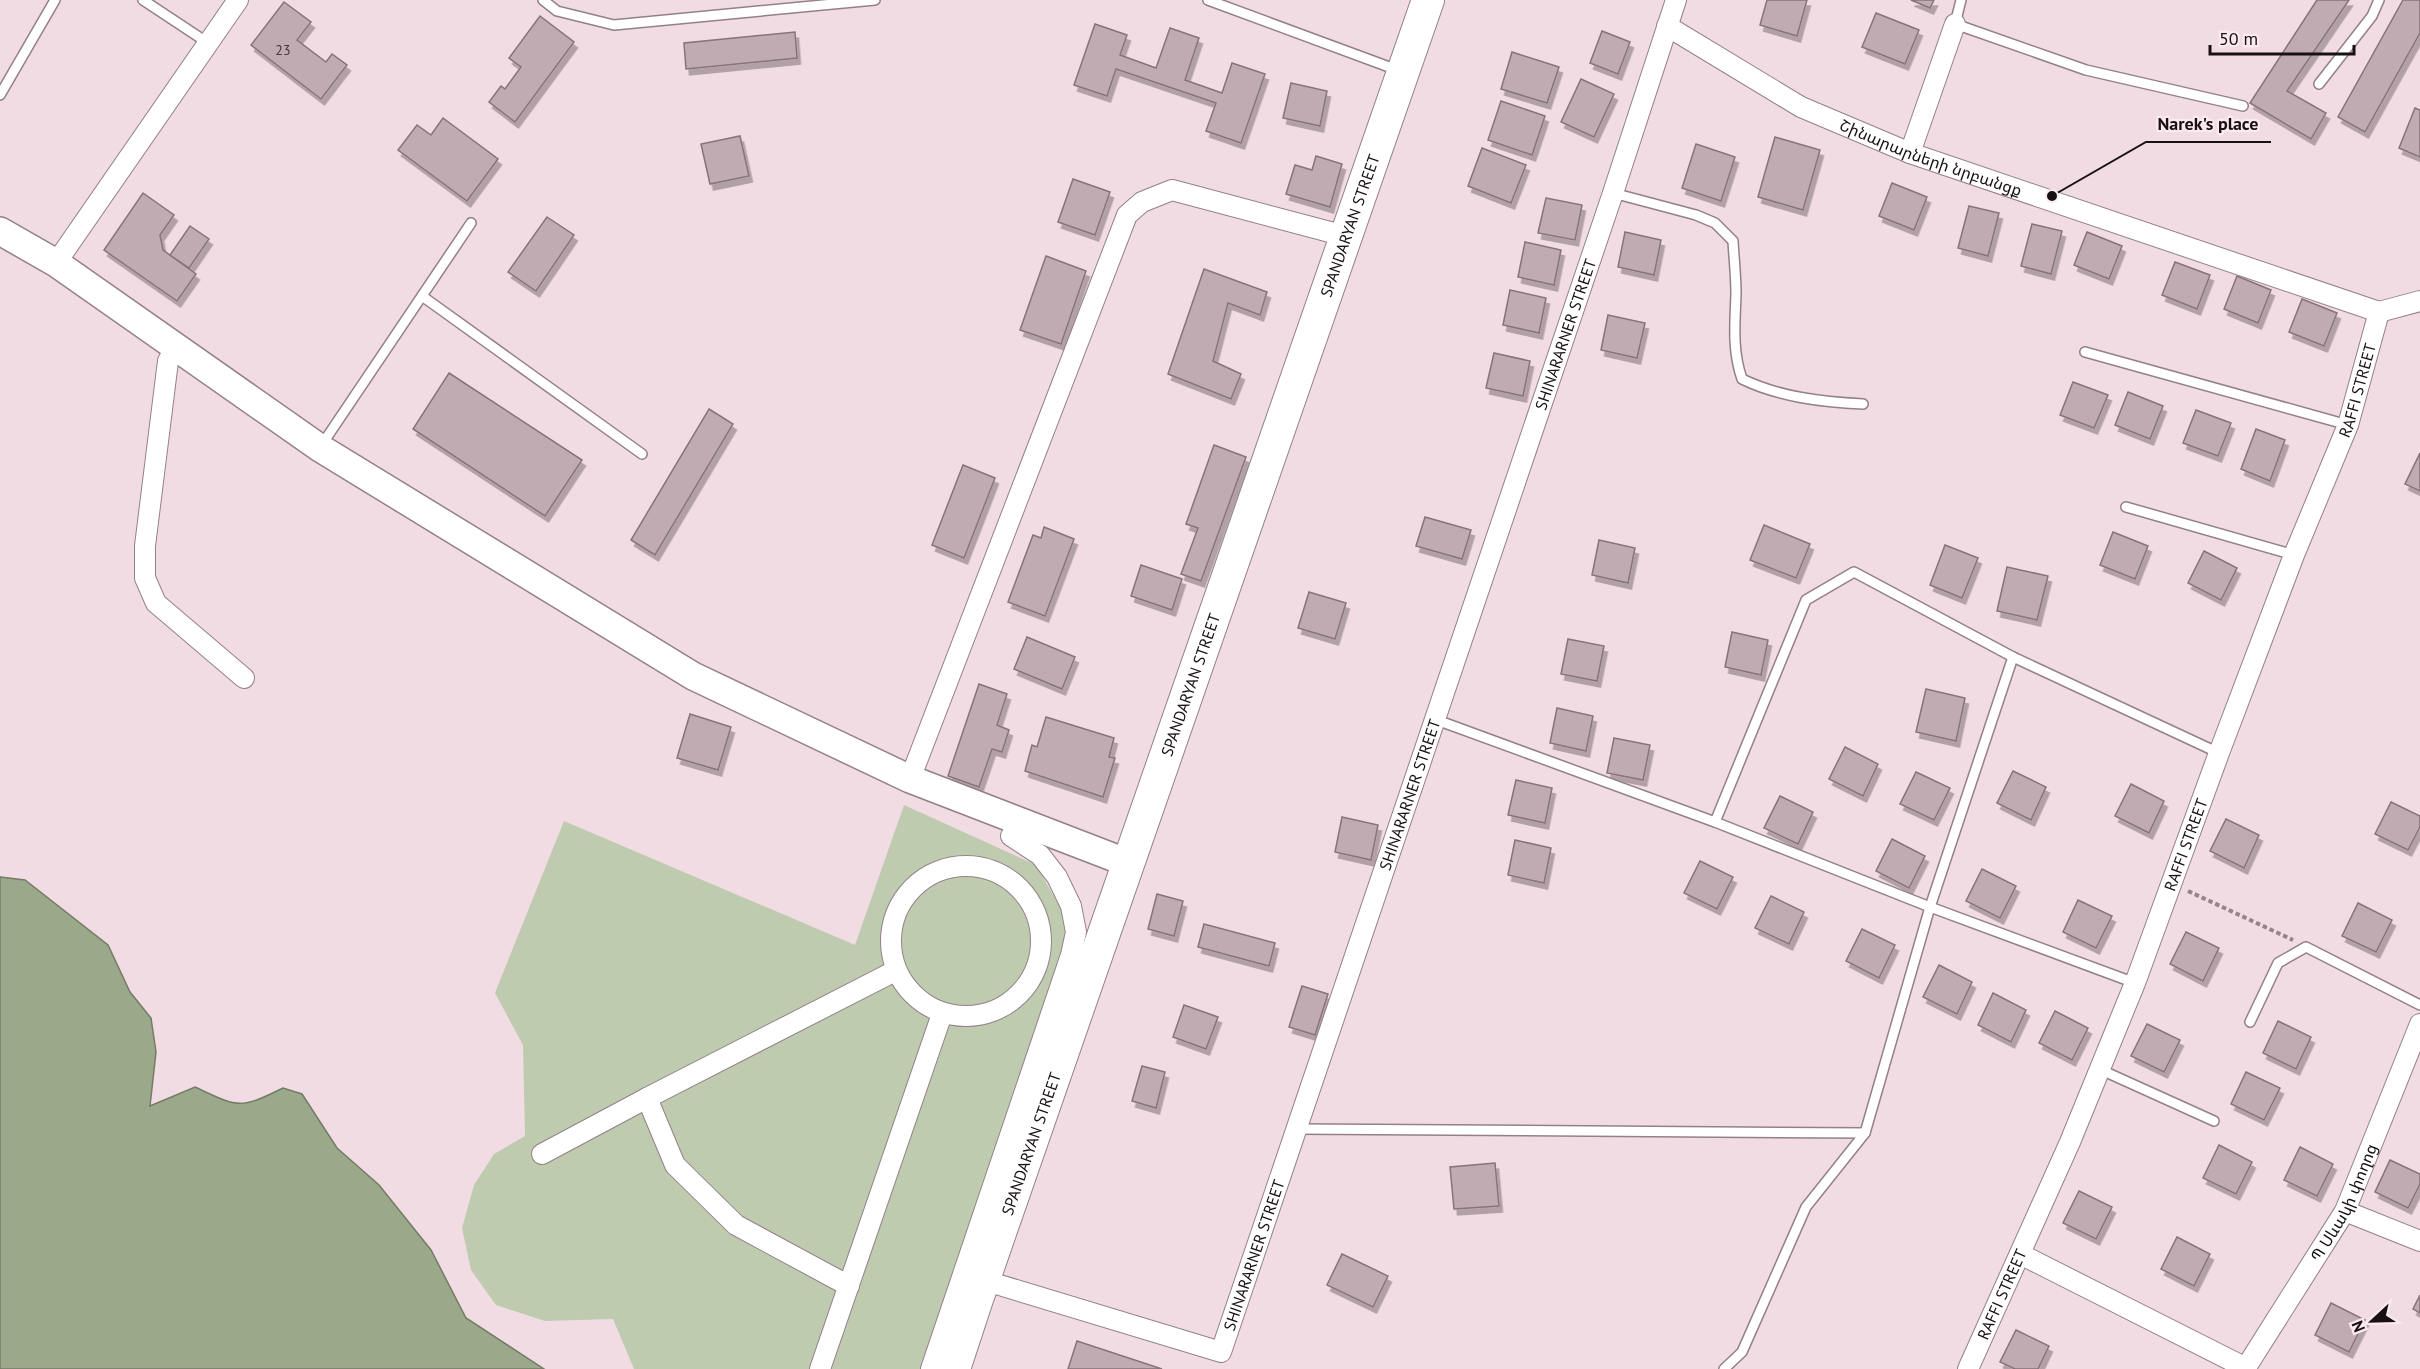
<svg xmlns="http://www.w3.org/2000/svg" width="2420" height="1369" font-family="'PT Sans','Noto Sans Armenian',sans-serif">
  <defs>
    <filter id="shadow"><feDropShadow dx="3.5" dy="6" stdDeviation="0" flood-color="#0004"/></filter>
  </defs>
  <rect width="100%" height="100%" fill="#f2dce3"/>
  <path fill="#becbaf" d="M904,805L1036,865L1073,930L922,1369H634L613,1319L545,1321L496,1305L471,1270L462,1228L474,1185L494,1154L525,1136L523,1045L495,993L564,821L855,945Z"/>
  <path fill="#9ba98b" stroke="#747b67" stroke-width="1.5" d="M0,877L25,880L108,945L130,992L151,1018L156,1052L150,1106L195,1087C238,1107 239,1110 283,1088L302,1094L337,1148L379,1185L431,1250L466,1318L544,1369H0Z"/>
  <g fill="#c0abb3" stroke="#87737a" stroke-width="1.5" filter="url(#shadow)">
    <path d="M1767,0H1807L1797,36L1760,25Z"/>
    <path d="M1911,0H1934L1930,8Z"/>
    <path d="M2317,0H2349L2287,91L2326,113L2311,139L2250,103Z"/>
    <path d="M2403,0H2420V33L2365,132L2338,117Z"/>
    <path d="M284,2L311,22L297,40L326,62L332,54L347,65L321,99L251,45Z"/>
    <path d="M1876,13L1919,30L1905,64L1862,47Z"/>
    <path d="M540,16L574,42L515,122L489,102L501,86L505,89L521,67L509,58Z"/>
    <path d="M1095,24L1127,35L1120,55L1156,68L1170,28L1199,38L1185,80L1222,93L1232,63L1265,74L1241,143L1206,131L1216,103L1116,69L1107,96L1074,85Z"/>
    <path d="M1602,31L1630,42L1618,74L1590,63Z"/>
    <path d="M795,32L797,58L686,69L684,43Z"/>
    <path d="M1512,52L1559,67L1547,103L1501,89Z"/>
    <path d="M1581,79L1614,94L1594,137L1561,122Z"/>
    <path d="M1291,83L1327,91L1320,126L1283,118Z"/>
    <path d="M1501,101L1545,116L1532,155L1488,140Z"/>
    <path d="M2415,108L2420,110V157L2399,148Z"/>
    <path d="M443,118L498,159L467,201L398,150L417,125L431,135Z"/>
    <path d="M740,136L749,176L710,184L701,144Z"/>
    <path d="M1775,137L1820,150L1803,210L1758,197Z"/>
    <path d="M1696,144L1735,157L1721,201L1682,188Z"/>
    <path d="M1482,148L1526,165L1511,203L1468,186Z"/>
    <path d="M1316,156L1342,164L1330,207L1286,194L1295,165L1312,170Z"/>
    <path d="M1073,179L1110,192L1095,235L1058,222Z"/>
    <path d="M1892,183L1927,197L1914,230L1879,216Z"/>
    <path d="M143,193L174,215L160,235L163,250L196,274L177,301L104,250Z"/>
    <path d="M1546,198L1582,205L1575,240L1538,233Z"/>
    <path d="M1969,206L1999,213L1988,256L1958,248Z"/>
    <path d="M547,217L574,235L536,291L508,272Z"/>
    <path d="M2032,224L2062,231L2051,274L2021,266Z"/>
    <path d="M190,226L209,239L189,268L170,255Z"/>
    <path d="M1625,232L1661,240L1654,275L1618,267Z"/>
    <path d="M2087,232L2122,246L2109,279L2074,265Z"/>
    <path d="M1525,242L1561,250L1554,285L1518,277Z"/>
    <path d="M1046,256L1086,271L1061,344L1020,330Z"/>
    <path d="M2175,262L2210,275L2197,309L2162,295Z"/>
    <path d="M1204,269L1267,292L1260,315L1228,303L1213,361L1241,374L1231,399L1168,374Z"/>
    <path d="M2237,276L2271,290L2258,323L2224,309Z"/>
    <path d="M1510,290L1546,298L1539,333L1503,325Z"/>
    <path d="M2302,299L2337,313L2324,346L2289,332Z"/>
    <path d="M1608,315L1645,323L1637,358L1601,350Z"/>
    <path d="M1494,353L1530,361L1523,396L1486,388Z"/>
    <path d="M449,373L582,460L545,516L413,429Z"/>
    <path d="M2073,382L2108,395L2094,428L2060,415Z"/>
    <path d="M2128,392L2163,406L2150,439L2115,425Z"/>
    <path d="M709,409L733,424L655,555L631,540Z"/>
    <path d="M2196,410L2231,423L2218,456L2183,443Z"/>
    <path d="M2256,429L2285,440L2270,481L2241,469Z"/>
    <path d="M1214,445L1246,457L1201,581L1181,574L1198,528L1186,524Z"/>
    <path d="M2420,453V491L2405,484Z"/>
    <path d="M963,465L995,478L964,558L932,545Z"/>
    <path d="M1425,517L1471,530L1462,559L1416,546Z"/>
    <path d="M1764,525L1810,544L1796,578L1750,560Z"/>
    <path d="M1044,527L1074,539L1045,616L1008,602L1033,535L1041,538Z"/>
    <path d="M2113,532L2148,546L2135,579L2100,565Z"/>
    <path d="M1599,540L1635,548L1628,583L1592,575Z"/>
    <path d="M1945,545L1978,558L1962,598L1930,585Z"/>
    <path d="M2204,551L2237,568L2221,600L2188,583Z"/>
    <path d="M1141,565L1182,579L1172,610L1131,596Z"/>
    <path d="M2007,567L2048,576L2037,620L1997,611Z"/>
    <path d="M1309,592L1346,603L1335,639L1298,628Z"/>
    <path d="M1732,632L1768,640L1761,675L1725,667Z"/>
    <path d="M1027,637L1075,657L1062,689L1014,669Z"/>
    <path d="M1568,639L1604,646L1597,681L1561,674Z"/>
    <path d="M979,684L1007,694L997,725L1009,730L1002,752L992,749L979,787L948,776Z"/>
    <path d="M1926,689L1965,698L1956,741L1916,732Z"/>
    <path d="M1557,708L1593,716L1586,751L1550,743Z"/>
    <path d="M690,714L731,727L718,770L677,758Z"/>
    <path d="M1046,717L1114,738L1109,757L1115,758L1103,797L1025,771L1032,745L1037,747Z"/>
    <path d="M1614,738L1650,745L1643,780L1607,773Z"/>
    <path d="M1845,747L1878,764L1863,796L1829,779Z"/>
    <path d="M2013,771L2046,787L2031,820L1997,803Z"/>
    <path d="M1916,772L1950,788L1934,820L1900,804Z"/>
    <path d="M1516,780L1552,788L1545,823L1508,815Z"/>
    <path d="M2131,784L2164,801L2149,833L2115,816Z"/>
    <path d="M1780,796L1813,812L1798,844L1764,828Z"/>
    <path d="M2391,802L2420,816V827L2408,850L2375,834Z"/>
    <path d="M1342,817L1378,825L1371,860L1335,852Z"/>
    <path d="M2226,819L2259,835L2244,868L2210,851Z"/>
    <path d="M1892,839L1925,856L1909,888L1876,871Z"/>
    <path d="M1515,840L1551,848L1544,883L1508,875Z"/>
    <path d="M1700,861L1733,877L1717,909L1684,893Z"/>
    <path d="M1982,869L2016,886L2000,918L1966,901Z"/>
    <path d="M1157,894L1183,901L1174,936L1148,929Z"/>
    <path d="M1771,896L1804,912L1789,944L1755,928Z"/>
    <path d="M2078,900L2112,916L2096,948L2063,932Z"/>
    <path d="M2358,903L2392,920L2376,952L2342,936Z"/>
    <path d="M1204,924L1275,943L1269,966L1198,947Z"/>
    <path d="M1862,929L1895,945L1879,978L1846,961Z"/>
    <path d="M2186,932L2219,948L2203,981L2170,964Z"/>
    <path d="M1939,965L1972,982L1957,1014L1923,997Z"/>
    <path d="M1302,986L1328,994L1315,1035L1289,1027Z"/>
    <path d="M1993,993L2026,1010L2011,1042L1978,1025Z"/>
    <path d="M1184,1005L1218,1017L1206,1049L1173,1037Z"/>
    <path d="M2055,1011L2088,1028L2072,1060L2039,1043Z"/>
    <path d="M2278,1021L2311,1037L2296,1069L2263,1053Z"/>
    <path d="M2147,1024L2180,1040L2164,1072L2131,1056Z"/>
    <path d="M1142,1066L1165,1072L1156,1108L1132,1101Z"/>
    <path d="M2246,1072L2280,1088L2264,1120L2231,1104Z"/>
    <path d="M2219,1145L2252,1162L2236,1194L2203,1178Z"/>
    <path d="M2300,1147L2333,1164L2317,1196L2284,1180Z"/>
    <path d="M2390,1160L2420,1174V1184L2408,1208L2375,1192Z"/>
    <path d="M1495,1163L1499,1206L1454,1209L1450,1167Z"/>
    <path d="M2079,1191L2112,1207L2096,1239L2063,1223Z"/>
    <path d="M2177,1237L2210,1254L2194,1286L2161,1269Z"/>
    <path d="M1342,1254L1388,1276L1373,1307L1327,1285Z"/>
    <path d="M2420,1295V1313L2413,1309Z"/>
    <path d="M2331,1303L2365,1320L2349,1352L2315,1335Z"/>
    <path d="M2016,1330L2049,1346L2038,1369H2015L2000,1362Z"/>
    <path d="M1077,1341L1162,1369H1068Z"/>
  </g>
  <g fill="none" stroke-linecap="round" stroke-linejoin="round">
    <defs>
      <g id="lane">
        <path d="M143,0L208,43"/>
        <path d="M543,0L557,11L614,25L875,0"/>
        <path d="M1208,0L1400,71"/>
        <path d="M1961,0L1955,24L2086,70L2243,106"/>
        <path d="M2319,84L2372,16L2379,0"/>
        <path d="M0,95L55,0"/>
        <path d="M1613,193L1696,215L1715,223L1733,241C1734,259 1736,276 1736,294C1735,324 1732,350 1742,379C1779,397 1822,402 1863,404"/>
        <path d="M422,296L642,454"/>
        <path d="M2085,352L2348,425"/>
        <path d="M321,446L471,223"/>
        <path d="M2126,507L2294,555"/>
        <path d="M1434,719L1715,822L1806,600L1854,572L2013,657L2219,753"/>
        <path d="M1715,822L1930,907L2135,983"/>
        <path d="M2250,1022L2278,963L2306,947L2420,1005"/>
        <path d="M2099,1069L2214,1121"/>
        <path d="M1297,1129L1865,1133"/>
        <path d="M1724,1369L1742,1352L1806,1207L1865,1133L1930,907L2013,657"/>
      </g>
      <g id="street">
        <path id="s1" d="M1667,26L1801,107L1910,153L2379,312"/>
        <path d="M1910,153L1955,24"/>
        <path d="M56,263L238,0"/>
        <path d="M2379,312L2420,301"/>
        <path d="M176,347L168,361L145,546V578L156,603L244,678"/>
        <path d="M910,779L1127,215L1142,202L1172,190L1345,236"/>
        <circle cx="966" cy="941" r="75"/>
        <path d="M542,1154L647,1098"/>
        <path d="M2345,1211L2420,1241"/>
        <path d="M2020,1254L2246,1368"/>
        <path id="s2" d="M983,1280L1221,1352L1613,193L1676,0"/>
        <path d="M849,1286L736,1225L675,1165L647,1098L895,971"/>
        <path d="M820,1369L942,1014"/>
        <path d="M931,1369L1071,955L1076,932L1071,906L1057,877L1040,855L1011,836"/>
        <path id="s3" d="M1968,1369L2070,1142L2135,983L2219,753L2294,555L2348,425L2379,312"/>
        <path id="s4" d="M2245,1369L2345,1211L2420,1024"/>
      </g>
      <path id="secondary" d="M0,231L56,263L320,448L693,676L910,779L1128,863"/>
      <g id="primary">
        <path id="s5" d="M954,1369L976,1302L1428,0"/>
      </g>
    </defs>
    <use href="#lane" stroke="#948088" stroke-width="12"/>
    <use href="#street" stroke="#948088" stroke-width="22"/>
    <use href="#secondary" stroke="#948088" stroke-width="30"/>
    <use href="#primary" stroke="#948088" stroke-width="34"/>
    <path stroke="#95858a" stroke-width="4" stroke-dasharray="4.5 3" stroke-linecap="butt" d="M2188,891L2293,940"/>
    <use href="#lane" stroke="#fff" stroke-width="9"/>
    <use href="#street" stroke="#fff" stroke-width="20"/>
    <use href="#secondary" stroke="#fff" stroke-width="27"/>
    <use href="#primary" stroke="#fff" stroke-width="32"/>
  </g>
  <g text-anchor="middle" stroke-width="4.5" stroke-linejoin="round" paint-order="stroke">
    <g font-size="14" fill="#42383b">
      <text x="283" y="55">23</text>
    </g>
    <g font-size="16" fill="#181113" stroke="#fceaf0">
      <text dy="6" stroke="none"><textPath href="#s1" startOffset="296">Շինարարների նրբանցք</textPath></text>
      <text dy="6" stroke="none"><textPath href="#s5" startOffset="1210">SPANDARYAN STREET</textPath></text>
      <text dy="6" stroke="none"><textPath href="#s2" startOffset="1323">SHINARARNER STREET</textPath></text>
      <text dy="6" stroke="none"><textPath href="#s3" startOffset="1054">RAFFI STREET</textPath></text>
      <text dy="6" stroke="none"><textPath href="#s5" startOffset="724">SPANDARYAN STREET</textPath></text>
      <text dy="6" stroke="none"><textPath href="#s2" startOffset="837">SHINARARNER STREET</textPath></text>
      <text dy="6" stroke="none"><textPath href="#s3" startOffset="568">RAFFI STREET</textPath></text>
      <text dy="6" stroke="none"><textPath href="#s5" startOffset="238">SPANDARYAN STREET</textPath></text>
      <text dy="6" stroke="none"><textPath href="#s4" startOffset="194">Պ Սևակի փողոց</textPath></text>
      <text dy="6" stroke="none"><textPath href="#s2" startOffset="351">SHINARARNER STREET</textPath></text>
      <text dy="6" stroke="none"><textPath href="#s3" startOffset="82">RAFFI STREET</textPath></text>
    </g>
  </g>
  <path fill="none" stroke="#181113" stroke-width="2" d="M2052 196L2146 142H2271"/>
  <circle fill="#181113" stroke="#fceaf0" stroke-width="2" cx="2052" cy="196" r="6"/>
  <g font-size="18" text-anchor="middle" font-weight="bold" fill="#181113" stroke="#fceaf0" stroke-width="4.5" stroke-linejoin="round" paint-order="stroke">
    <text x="2208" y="130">Narek's place</text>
  </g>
  <g transform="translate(2372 1321) rotate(248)" stroke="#fceaf0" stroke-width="4.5" paint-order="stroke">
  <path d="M0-4.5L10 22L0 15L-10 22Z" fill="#181113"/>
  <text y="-9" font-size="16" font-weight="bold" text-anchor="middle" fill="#181113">N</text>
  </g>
  <path d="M2210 45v9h144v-9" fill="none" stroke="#181113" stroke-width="3"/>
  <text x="2219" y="45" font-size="18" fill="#181113" stroke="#fceaf0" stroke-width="4.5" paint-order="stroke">50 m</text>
</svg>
